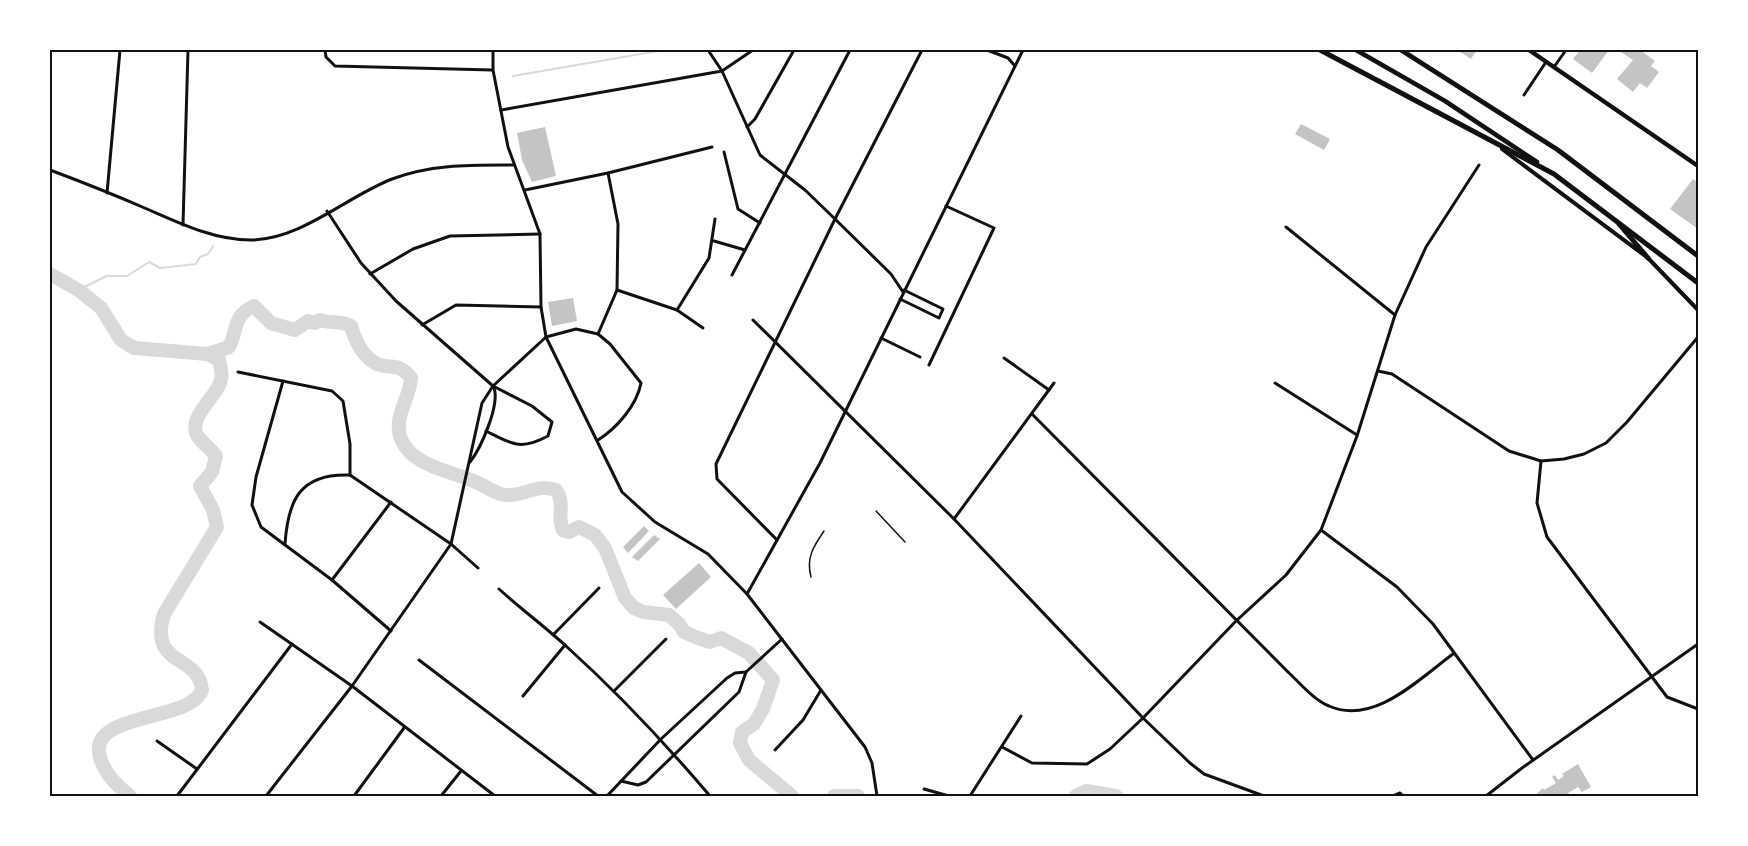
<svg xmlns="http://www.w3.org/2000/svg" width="1748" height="846" font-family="Barlow,sans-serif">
  <rect width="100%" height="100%" fill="#fff"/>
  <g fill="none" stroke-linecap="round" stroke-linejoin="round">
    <g stroke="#d9d9d9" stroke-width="2">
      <path d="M513,76L664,50"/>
      <path d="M78,290L107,276H127L149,262L160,268L196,264L200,257L208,254L213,246"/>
    </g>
    <g stroke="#d9d9d9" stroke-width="14">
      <path d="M50,274L80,291L101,308L121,340L134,348L208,354L219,360C220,366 223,373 221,379C219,395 187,417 197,435C201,442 211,449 216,456L212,472L200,486L213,510L217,527L164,614C148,668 199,653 202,690C190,723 87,711 100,757C104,773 117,786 130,796"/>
      <path d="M208,354L229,347C238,330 232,316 254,306L271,323L295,330L308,321L315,323L320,320C331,324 341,320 351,326C355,340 363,357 377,364C392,370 398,361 411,378C410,398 394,416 400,436C402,443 408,451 413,455C432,470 461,474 482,485C491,489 497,495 507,495C525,496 538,483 556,490C566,504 556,516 563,530L569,532L579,527L595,535L605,548L625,598L634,608L643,612L669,615L679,624L684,632L698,638L710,642L721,638L749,653L773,680L763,709L754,724L742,732L740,743L749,760L792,796"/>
      <path d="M834,796H858"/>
      <path d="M1076,796L1086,791L1116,796"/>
    </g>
  </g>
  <g fill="#c4c4c4">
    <path d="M1457,50H1477L1471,59Z"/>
    <path d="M1580,50H1609L1592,73L1573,59Z"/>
    <path d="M1618,50H1640L1655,61L1651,66L1659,72L1647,88L1640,83L1633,92L1617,79L1633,60Z"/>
    <path d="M1301,124L1330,139L1324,150L1295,134Z"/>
    <path d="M545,127L556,176L532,182L522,160L517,133Z"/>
    <path d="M1693,179L1698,183V229L1670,209Z"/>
    <path d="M573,298L577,321L552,326L548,302Z"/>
    <path d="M644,526L649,531L628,553L623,547Z"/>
    <path d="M654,535L660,539L638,561L632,557Z"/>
    <path d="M699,563L711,577L676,609L663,595Z"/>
    <path d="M1578,764L1591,787L1582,792L1578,787L1568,793L1570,796H1534L1543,788L1544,790L1556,783L1552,777L1555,775L1558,780L1564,776L1562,774Z"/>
  </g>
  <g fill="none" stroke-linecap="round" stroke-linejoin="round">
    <g stroke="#111" stroke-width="1.5">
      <path d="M876,511L905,542"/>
      <path d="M811,577C806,558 813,547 824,531"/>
    </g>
    <g stroke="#111" stroke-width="3">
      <path d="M325,50L326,57L335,66L492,70"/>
      <path d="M493,50V70L508,147L540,234L541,307L546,337L622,492L655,522L708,554L747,594L865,747L872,763L877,796"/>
      <path d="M708,50L722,71L760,155L805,190L835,219L891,274L903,292"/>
      <path d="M987,50L1008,58L1015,66"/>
      <path d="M50,51V50"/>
      <path d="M1554,67L1566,50"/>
      <path d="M1524,95L1546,62"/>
      <path d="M501,110L722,71L753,50"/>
      <path d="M747,127L755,119L794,50"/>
      <path d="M724,152L738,209L760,223"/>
      <path d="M50,170C82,182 115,195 147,209C179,223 214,240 251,240C302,239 346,197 392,179C431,164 472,165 513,165"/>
      <path d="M525,190L608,173L712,147"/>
      <path d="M107,193L120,50"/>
      <path d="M327,211L361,263L396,301L493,386L532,406L552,422L548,436C520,451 512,444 486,431"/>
      <path d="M183,225L188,50"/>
      <path d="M1286,227L1395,315"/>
      <path d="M714,241L745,250"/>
      <path d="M370,274L413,249L450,236L540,234"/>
      <path d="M732,275L850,50"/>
      <path d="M617,290L677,310L703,328"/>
      <path d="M900,299L939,318L943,309L904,290"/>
      <path d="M677,310L709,258L715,219"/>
      <path d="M753,320L954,519L1143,718L1190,763L1204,774L1264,796"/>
      <path d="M422,325L456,305L541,307"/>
      <path d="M598,334L617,290L618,224L608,173"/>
      <path d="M881,338L920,357"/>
      <path d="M1004,358L1049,390"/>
      <path d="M929,365L994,228L946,206"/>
      <path d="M1378,371L1392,374L1509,451L1541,461L1564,459L1584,454L1606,443L1627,422L1698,337"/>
      <path d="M238,372L332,391L343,401L350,444V475"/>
      <path d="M283,381L256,477L252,505L261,527L332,580L391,631"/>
      <path d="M1275,383L1357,435"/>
      <path d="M1032,414L1289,673C1301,684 1314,700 1329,706C1374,726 1420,678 1453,654"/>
      <path d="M1541,461L1537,503L1547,537L1667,697L1698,709"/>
      <path d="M470,462C481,448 500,405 494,388"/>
      <path d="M350,475L451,544L478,568"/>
      <path d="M954,519L1054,383"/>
      <path d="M1321,530L1397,587L1433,624L1533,760"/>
      <path d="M777,540L717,479L716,464L835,219L922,50"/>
      <path d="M285,544C288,500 300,473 350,475"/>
      <path d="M332,580L391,502"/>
      <path d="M499,589C521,609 544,626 566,646C618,693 665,743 710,796"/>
      <path d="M747,594L820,463L1023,50"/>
      <path d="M260,622L352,686L495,796"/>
      <path d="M553,635L599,588"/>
      <path d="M419,660L598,796"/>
      <path d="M614,691L666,639"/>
      <path d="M523,696L565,645"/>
      <path d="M157,741L197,769"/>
      <path d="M1002,747L1032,763L1087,764L1110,749L1143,718L1236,621L1286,575L1321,530L1357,436L1395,315L1426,247L1479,165"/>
      <path d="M775,750L803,720L821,690"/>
      <path d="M621,781L638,785L646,782L739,692L746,672L782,639"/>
      <path d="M924,789L949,796"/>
      <path d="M177,796L292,644"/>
      <path d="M266,796L352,686L451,544L482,403L493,386L546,337L576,329L598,334L610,344L641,383C637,405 617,428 598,440"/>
      <path d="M354,796L404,728"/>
      <path d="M441,796L461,771"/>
      <path d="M607,796L661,739L727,678L735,673L746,672"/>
      <path d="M970,796L1021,716"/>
      <path d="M1393,796L1400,793L1403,796"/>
      <path d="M1486,796L1522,768L1698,644"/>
    </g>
    <path stroke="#111" stroke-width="4" d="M1502,149L1648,258L1698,310"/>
    <g stroke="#111" stroke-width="4.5">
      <path d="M1356,50L1445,101L1537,162"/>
      <path d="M1529,50L1698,166"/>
    </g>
    <g stroke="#111" stroke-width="5">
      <path d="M1320,50L1554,174L1698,283"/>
      <path d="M1401,50L1558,150L1698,256"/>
      <path d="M1619,224L1648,258"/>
    </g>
  </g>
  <rect width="1748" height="846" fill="none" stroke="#ffffff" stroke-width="102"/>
  <rect x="51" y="51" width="1646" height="744" fill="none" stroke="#111" stroke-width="2"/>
</svg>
